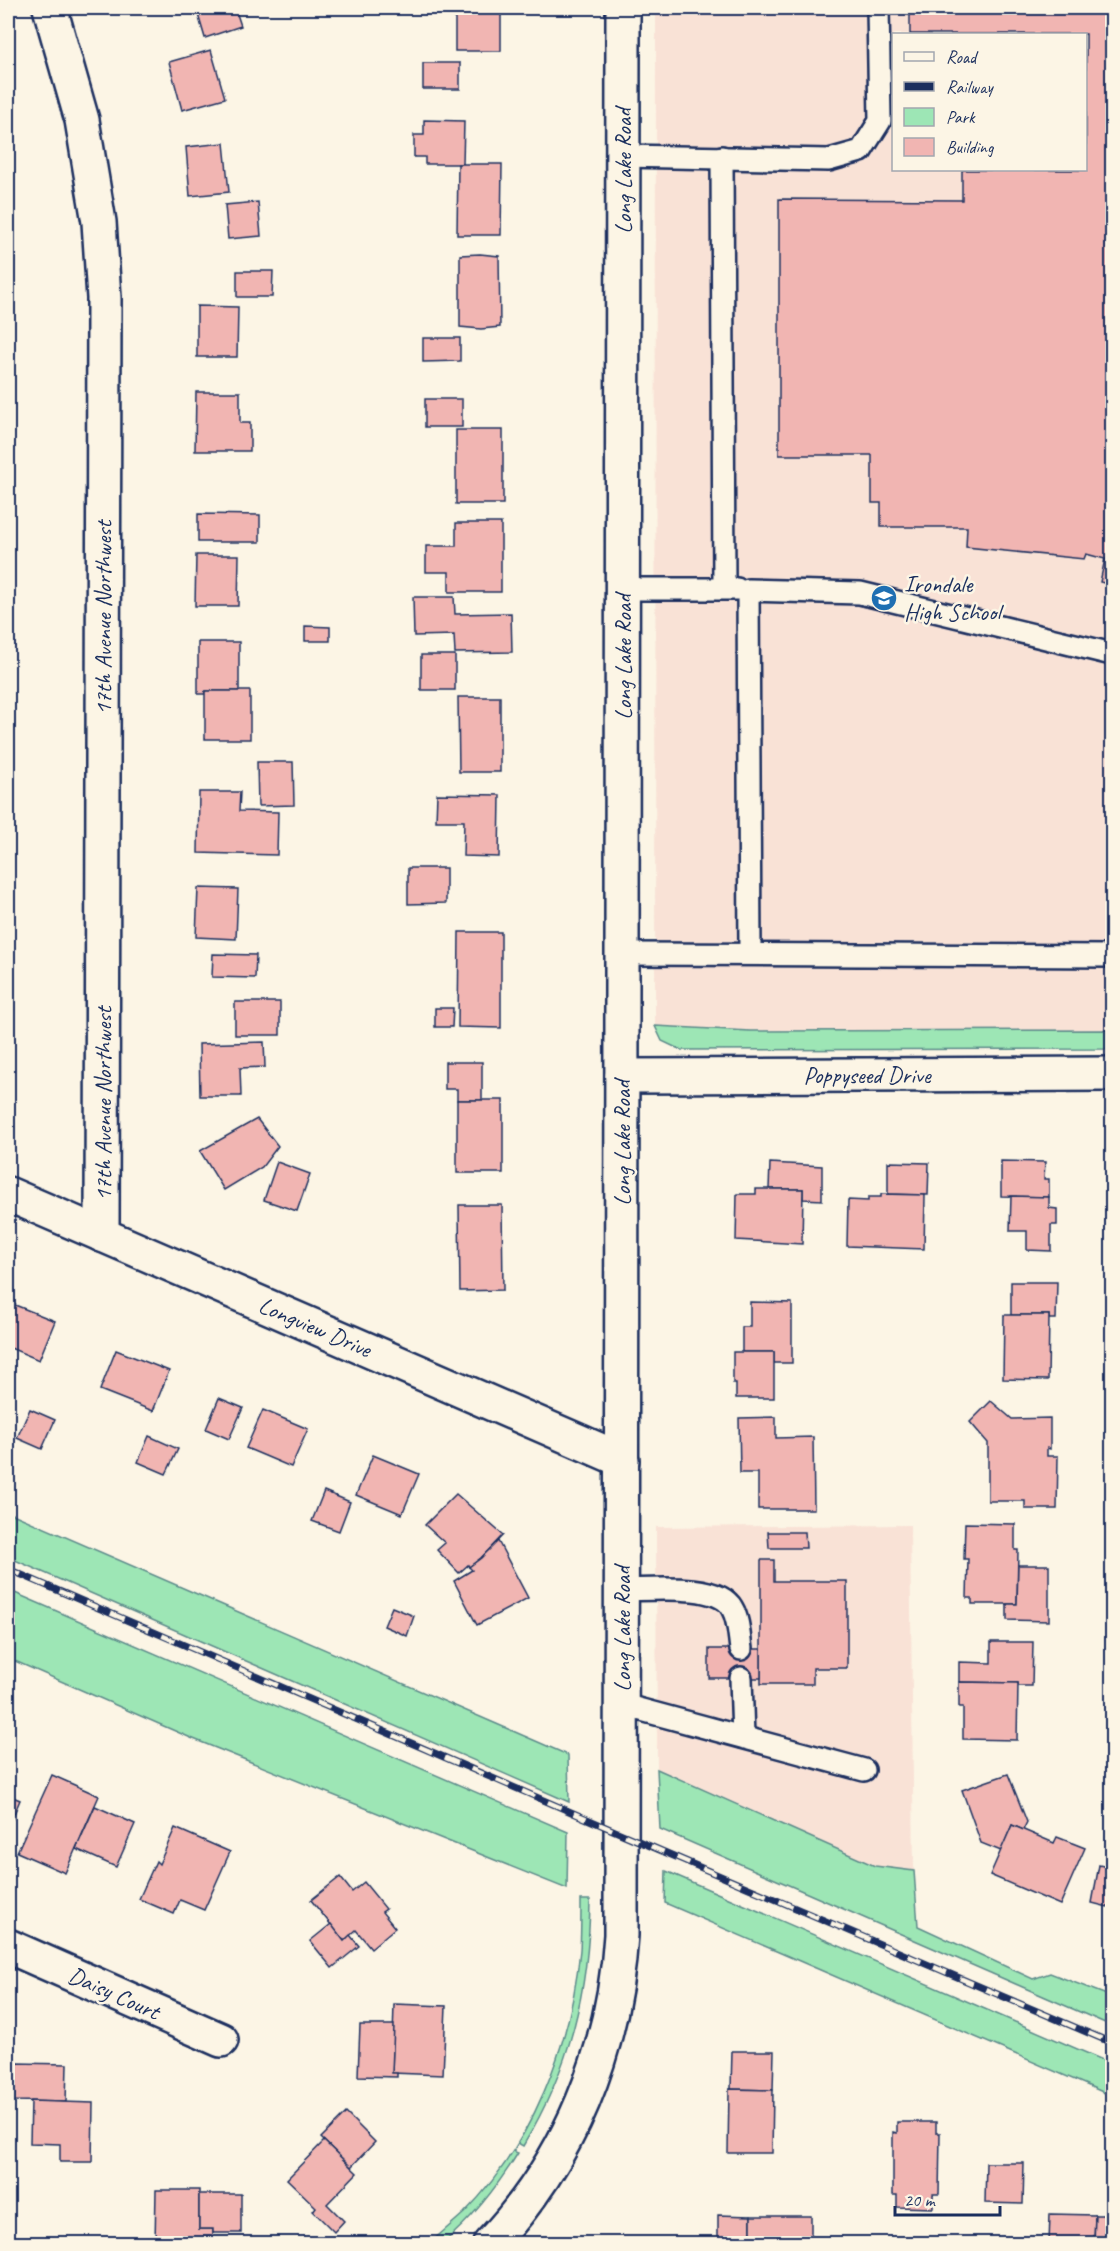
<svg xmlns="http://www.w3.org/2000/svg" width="1120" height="2251" font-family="Caveat,sans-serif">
  <rect width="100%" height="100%" fill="#fcf5e5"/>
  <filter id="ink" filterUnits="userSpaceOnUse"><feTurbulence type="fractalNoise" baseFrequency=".0167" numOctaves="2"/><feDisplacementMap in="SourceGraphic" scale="12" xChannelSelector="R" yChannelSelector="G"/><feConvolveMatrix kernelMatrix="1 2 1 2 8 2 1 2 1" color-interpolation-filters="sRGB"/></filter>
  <g filter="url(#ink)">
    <g fill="#f9e2d6" fill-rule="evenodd">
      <path d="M656,8H1112V1030L750,1031L655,1026ZM894,34H1086V170H894Z"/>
      <path d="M910,1525L914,1871L875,1866L657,1769L656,1527Z"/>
    </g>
    <g fill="#9de6b5" stroke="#5c8a8a" stroke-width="1.5">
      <path d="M655,1026L750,1031L1112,1030V1049L681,1050L662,1041Z"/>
      <path d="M8,1512L568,1755L569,1802L8,1557Z"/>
      <path d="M8,1590L568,1832L567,1889L191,1738L8,1658Z"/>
      <path d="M657,1769L875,1866L914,1871L918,1926L1033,1979L1050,1973L1112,1997V2026L660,1829Z"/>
      <path d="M666,1871L1112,2064V2096L665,1903Z"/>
      <path d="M581,1900H590C589,1991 570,2068 523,2146L518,2143L513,2151L518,2153C497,2187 473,2218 443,2243H430C441,2233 453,2223 464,2213C532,2144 571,2046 580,1950C581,1934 581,1916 581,1900Z"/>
    </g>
    <g fill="#f1b5b2" stroke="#1b2f5e" stroke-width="1.5">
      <path d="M207,8H235L241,26L205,38L197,11Z"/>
      <rect x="455" y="8" width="46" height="43"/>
      <path d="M910,8H1112V585L1100,582L1105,559L1086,554L1084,559L966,547L967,527H881V503H872V455H779V199L962,200V170H1086V34H910Z"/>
      <path d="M211,50L225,98L182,110L169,62Z"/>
      <rect x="423" y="63" width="37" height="26"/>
      <path d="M424,120L464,121L463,164H425V157H414V135H424Z"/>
      <path d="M224,143L229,192L190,196L186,147Z"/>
      <path d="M458,164H502L501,235H457Z"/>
      <path d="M258,202L261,236L228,239L225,205Z"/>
      <path d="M480,254L499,256L500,327L481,329L460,327V255Z"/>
      <path d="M237,271H273L272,297H237Z"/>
      <path d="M197,306L238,307L237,357H197Z"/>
      <path d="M423,338H460V361L423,362Z"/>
      <path d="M196,392H240V423H250V451H195Z"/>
      <rect x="425" y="399" width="37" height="28"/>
      <rect x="456" y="430" width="47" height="74"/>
      <path d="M198,514L260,515V542H198Z"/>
      <path d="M456,523H501V592H449V572H426V546H456Z"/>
      <path d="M196,555H239L238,606H195Z"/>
      <path d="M413,597H454L455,614L511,613L512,652L455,653L454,635L414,636Z"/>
      <path d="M305,626L330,627V641H305Z"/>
      <path d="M198,642H239V691H205V694H198Z"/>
      <rect x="421" y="655" width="34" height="35"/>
      <rect x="205" y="691" width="45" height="48"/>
      <path d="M458,697H500V772H459Z"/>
      <path d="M257,762H293L294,805L258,806Z"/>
      <path d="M199,792H240L239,811L278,812L277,855L198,853Z"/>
      <path d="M437,794L500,795L499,857L463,856L464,821H436Z"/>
      <path d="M408,868H446V903L408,904Z"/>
      <path d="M198,888L238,889L236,939L196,937Z"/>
      <path d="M459,932H501V1028L458,1027Z"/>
      <path d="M213,954L256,955L255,978L212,977Z"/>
      <rect x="8" y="996" width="2" height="50"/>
      <rect x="235" y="1002" width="45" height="33"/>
      <path d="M435,1008H453L452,1027H435Z"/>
      <path d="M264,1042L265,1067L240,1068L241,1096H200L199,1044Z"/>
      <path d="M445,1062H482V1100H457V1089H445Z"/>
      <rect x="457" y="1100" width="46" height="73"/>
      <path d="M257,1119L278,1146L262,1167L224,1190L200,1151Z"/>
      <path d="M1001,1161L1045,1162L1044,1179H1049V1197L1001,1196Z"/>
      <path d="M277,1162L310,1174L297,1211L264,1200Z"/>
      <path d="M888,1162L929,1163L928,1195L888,1194Z"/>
      <path d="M770,1163L822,1166V1200L803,1199V1189H769Z"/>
      <path d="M756,1189H803L802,1244L736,1240L737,1194H756Z"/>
      <path d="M881,1194L925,1195L924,1249L847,1246L848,1200L868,1201V1197H881Z"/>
      <path d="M1011,1196L1049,1197V1208L1057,1209V1225H1051V1251L1027,1250V1231H1010Z"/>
      <path d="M459,1205H502L503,1290L460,1291Z"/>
      <path d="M1011,1282H1057L1056,1319H1049V1315H1011Z"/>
      <path d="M750,1302L792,1303V1363H774V1352H742V1327H750Z"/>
      <path d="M10,1303L55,1321L39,1360L8,1347V1309Z"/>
      <path d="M1004,1315H1049L1048,1380L1003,1379Z"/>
      <path d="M116,1350L169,1371L153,1411L100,1390Z"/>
      <path d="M733,1352H774V1398H736V1383H733Z"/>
      <path d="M219,1398L243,1408L229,1439L206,1429Z"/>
      <path d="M991,1401L1012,1419L1050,1418V1449L1047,1448V1456H1058L1057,1509H1025V1501H988V1443L970,1422Z"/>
      <path d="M30,1409L55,1420L42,1449L17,1438Z"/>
      <path d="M263,1410L308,1429L291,1467L246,1448Z"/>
      <path d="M776,1417V1438L813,1437L814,1509H758V1473H740L739,1418Z"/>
      <path d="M149,1436L178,1449L166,1474L138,1462Z"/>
      <path d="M373,1455L419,1474L402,1514L356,1495Z"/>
      <path d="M324,1491L350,1502L339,1531L312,1521Z"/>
      <path d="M456,1494L503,1535L481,1558L469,1567L468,1565L459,1573L437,1550L445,1543L425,1525Z"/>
      <path d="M965,1523L1015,1524V1550H1018L1017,1604H972V1598H967L968,1559H964Z"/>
      <path d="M768,1532H805L806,1548H769Z"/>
      <path d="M498,1541L528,1598L477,1625L454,1581L472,1570L469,1567L481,1558Z"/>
      <path d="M761,1560H774V1581H847V1668H813V1684H761Z"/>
      <path d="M1018,1565H1049V1621L1007,1620V1604H1017Z"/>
      <path d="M392,1607L414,1616L407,1636L384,1626Z"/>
      <path d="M991,1642H1033L1032,1686H1018V1683L959,1682V1662L991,1663Z"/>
      <rect x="709" y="1649" width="52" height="29"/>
      <path d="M959,1682L1018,1683L1017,1740L963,1739V1707H959Z"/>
      <path d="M1008,1774L1027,1822L1023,1830L1012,1825L1001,1851L981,1843L962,1790Z"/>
      <path d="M52,1775L99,1796L65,1873L17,1852Z"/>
      <path d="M8,1795L20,1800L8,1828Z"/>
      <path d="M95,1806L135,1824L116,1867L76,1849Z"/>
      <path d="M1012,1825L1054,1843L1057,1837L1085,1848L1060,1905L990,1875Z"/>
      <path d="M175,1828L230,1852L204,1910L180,1900L174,1914L139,1899L156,1861L159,1864Z"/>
      <path d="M1099,1865L1112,1868V1908L1092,1903Z"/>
      <path d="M340,1877L352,1892L364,1882L386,1909L382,1912L395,1928L371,1948L356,1930L344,1941L311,1900Z"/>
      <path d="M331,1924L344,1941L350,1935L359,1946L332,1968L310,1941Z"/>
      <path d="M394,2004L446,2006L443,2075L392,2073Z"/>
      <path d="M360,2025H394L392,2073H397V2077L358,2076Z"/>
      <path d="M732,2051H774L773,2090L731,2089Z"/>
      <path d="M15,2063L67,2064L66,2102L14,2101Z"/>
      <path d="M729,2089L773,2090L772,2153H728Z"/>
      <path d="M31,2101L93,2103L92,2162H60V2144L30,2143Z"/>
      <path d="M346,2113L375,2142L351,2167L321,2138Z"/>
      <path d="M897,2122H936V2133H940L939,2194H933V2208L897,2207V2195H893V2132L897,2133Z"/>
      <path d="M324,2141L357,2173L327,2204L344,2221L334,2232L313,2211L316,2207L287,2179Z"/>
      <path d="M986,2163H1024L1023,2204L985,2203Z"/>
      <path d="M156,2190H199V2229H213V2244H155Z"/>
      <path d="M199,2194H241V2233H213V2229H199Z"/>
      <path d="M1050,2214L1095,2215L1094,2244H1049Z"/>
      <path d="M718,2215L751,2216V2244H718Z"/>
      <path d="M1095,2215H1112V2244H1094Z"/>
      <rect x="751" y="2216" width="60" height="28"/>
    </g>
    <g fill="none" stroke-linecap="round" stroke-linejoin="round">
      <defs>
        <g id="service">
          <path d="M623,156L829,160L861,151L880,121L878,8"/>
          <path d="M722,157L724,588"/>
          <path d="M623,589H737"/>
          <path d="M750,953L748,590L860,593L1112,654"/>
          <path d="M622,954L1112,956"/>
          <path d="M622,1590C649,1590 718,1582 732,1608C739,1620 739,1636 741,1649"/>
          <path d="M741,1678L743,1737"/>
          <path d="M623,1705L864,1770"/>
        </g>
        <g id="minor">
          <path d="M50,8L82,120L99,222L104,298L102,1235"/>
          <path d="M622,1076L1112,1074"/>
          <path d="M8,1194L622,1460"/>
          <path d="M8,1946L221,2040"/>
        </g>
        <path id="tertiary" d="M490,2244C570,2160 614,2050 621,1935L623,8"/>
      </defs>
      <use href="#service" stroke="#1b2f5e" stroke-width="26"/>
      <use href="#minor" stroke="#1b2f5e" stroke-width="38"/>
      <use href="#tertiary" stroke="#1b2f5e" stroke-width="38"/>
      <use href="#service" stroke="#fcf5e5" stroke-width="21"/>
      <use href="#minor" stroke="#fcf5e5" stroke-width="33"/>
      <use href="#tertiary" stroke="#fcf5e5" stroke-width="33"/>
      <defs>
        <path id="rail" d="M8,1569L622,1834L1112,2043"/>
      </defs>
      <use href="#rail" stroke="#1b2f5e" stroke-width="7"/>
      <use href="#rail" stroke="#fcf5e5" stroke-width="4.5" stroke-dasharray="14" stroke-linecap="butt"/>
    </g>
  </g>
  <defs>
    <symbol id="school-disc" viewBox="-11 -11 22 22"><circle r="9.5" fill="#1f6fb2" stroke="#fcf5e5"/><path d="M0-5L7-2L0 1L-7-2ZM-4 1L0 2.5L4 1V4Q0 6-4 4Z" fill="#fff"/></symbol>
  </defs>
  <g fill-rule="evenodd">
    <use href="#school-disc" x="869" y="583" width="30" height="30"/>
  </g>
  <g text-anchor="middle" stroke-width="5" stroke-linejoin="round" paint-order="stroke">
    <g font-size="24" fill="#1b2f5e" stroke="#fcf5e5">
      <text transform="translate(623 171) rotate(-90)" y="8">Long Lake Road</text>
      <text transform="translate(103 618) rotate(-90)" y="8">17th Avenue Northwest</text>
      <text transform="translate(623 657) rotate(-90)" y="8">Long Lake Road</text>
      <text x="867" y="1083">Poppyseed Drive</text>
      <text transform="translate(103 1104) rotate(-90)" y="8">17th Avenue Northwest</text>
      <text transform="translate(622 1143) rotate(-90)" y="8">Long Lake Road</text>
      <text transform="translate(315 1327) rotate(23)" y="8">Longview Drive</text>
      <text transform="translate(622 1629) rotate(-90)" y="8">Long Lake Road</text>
      <text transform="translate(114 1993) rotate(24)" y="8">Daisy Court</text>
    </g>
    <g font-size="24" fill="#1b2f5e" stroke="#fcf5e5" text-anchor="start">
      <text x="904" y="592">Irondale<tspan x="904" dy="28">High School</tspan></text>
    </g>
  </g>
  <rect width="1120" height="2251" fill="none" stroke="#fcf5e5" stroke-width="30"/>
  <rect x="15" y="15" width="1090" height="2221" fill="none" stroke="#1b2f5e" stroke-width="2" filter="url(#ink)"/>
  <rect x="892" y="33" width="195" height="138" fill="#fcf5e5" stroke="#a2a6af" stroke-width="1.5"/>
  <rect x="904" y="52" width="30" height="9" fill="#fcf5e5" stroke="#a2a6af" stroke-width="1.5"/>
  <text x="946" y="63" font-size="18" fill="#1b2f5e">Road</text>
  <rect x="904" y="82" width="30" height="9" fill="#1b2f5e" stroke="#a2a6af" stroke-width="1.5"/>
  <text x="946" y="93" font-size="18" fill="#1b2f5e">Railway</text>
  <rect x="904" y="108" width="30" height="18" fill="#9de6b5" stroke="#a2a6af" stroke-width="1.5"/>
  <text x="946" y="123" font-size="18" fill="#1b2f5e">Park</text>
  <rect x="904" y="138" width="30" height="18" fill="#f1b5b2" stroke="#a2a6af" stroke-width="1.5"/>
  <text x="946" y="153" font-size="18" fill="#1b2f5e">Building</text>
  <path d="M895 2206v9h105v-9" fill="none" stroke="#1b2f5e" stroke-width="3"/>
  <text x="904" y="2206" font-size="18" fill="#1b2f5e" stroke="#fcf5e5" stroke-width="4.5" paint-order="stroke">20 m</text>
</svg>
